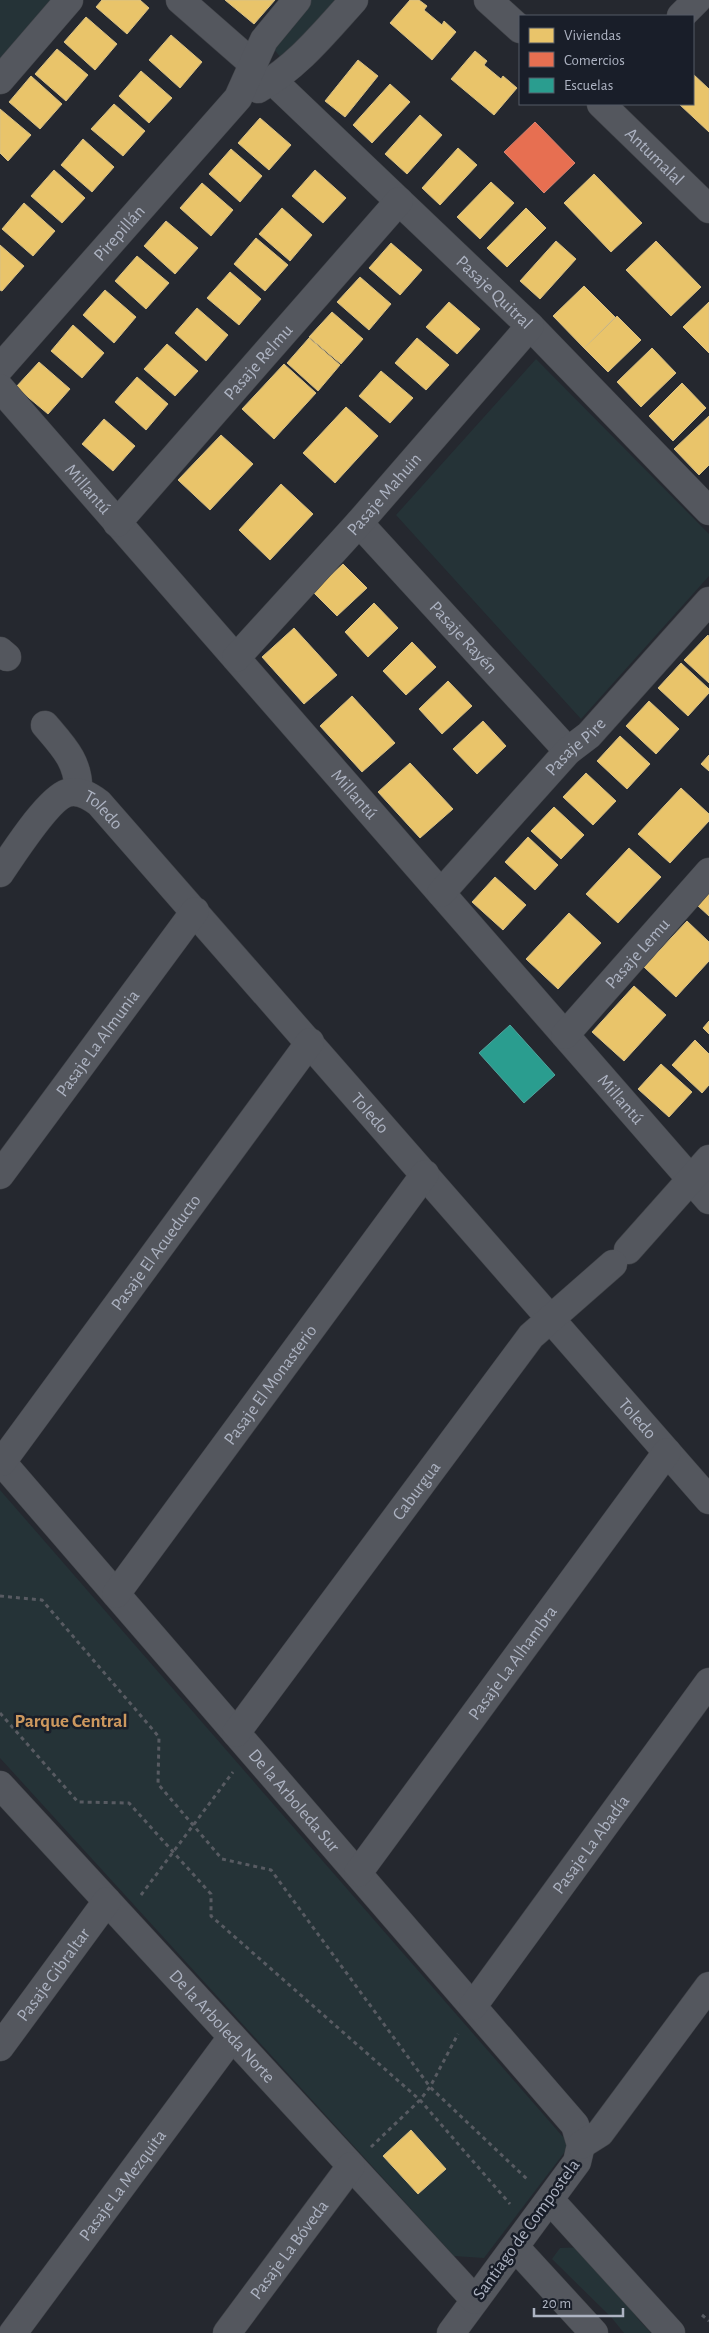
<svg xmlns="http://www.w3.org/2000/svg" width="709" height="2333" font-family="'Alegreya Sans',sans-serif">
  <rect width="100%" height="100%" fill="#25282f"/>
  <g fill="#253337">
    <path d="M0,0H60L0,68Z"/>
    <path d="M306,0H343L281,58L273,48Z"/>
    <path d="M536,359L709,534V576L581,719L396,515Z"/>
    <path d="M0,1490L570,2145L484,2258L454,2256L0,1758Z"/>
    <path d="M587,2247L638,2319L651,2333H624L611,2317L552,2259L560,2248Z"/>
  </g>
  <g fill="#e9c46a" stroke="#d7bf84">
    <path d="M102,0H140L149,8L127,34L96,7Z"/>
    <path d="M225,0H275L254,24Z"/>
    <path d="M410,0H419L427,6L424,10L442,25L444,21L456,32L432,60L390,23Z"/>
    <path d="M86,17L117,44L95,70L64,42Z"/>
    <path d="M171,35L202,62L180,88L149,60Z"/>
    <path d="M57,49L88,75L66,101L35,74Z"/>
    <path d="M475,51L487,61L484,65L501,79L503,76L517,88L494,115L451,79Z"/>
    <path d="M358,60L378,76L345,117L325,101Z"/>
    <path d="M141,71L172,98L149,123L119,96Z"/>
    <path d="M693,74L709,89V132L679,104H693Z"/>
    <path d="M31,76L62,104L40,129L9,102Z"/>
    <path d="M390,84L410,102L372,143L353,125Z"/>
    <path d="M114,104L145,131L123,156L91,129Z"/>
    <path d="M0,109L31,135L8,161L0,153Z"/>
    <path d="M420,115L442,135L407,174L385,154Z"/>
    <path d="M260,118L291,145L269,170L238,143Z"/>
    <path d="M83,139L114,167L92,192L61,165Z"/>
    <path d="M458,148L477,165L440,205L422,188Z"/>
    <path d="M231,149L262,176L240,202L209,174Z"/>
    <path d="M54,170L85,198L62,223L31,196Z"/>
    <path d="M315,170L346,198L323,223L292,196Z"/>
    <path d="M594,174L642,223L611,252L564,203Z"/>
    <path d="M491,182L514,203L480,239L457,217Z"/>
    <path d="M202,183L233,210L211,236L180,208Z"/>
    <path d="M24,203L55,231L33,256L2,229Z"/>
    <path d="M282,208L312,235L290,261L259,234Z"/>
    <path d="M526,208L546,228L507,267L487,248Z"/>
    <path d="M166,221L198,248L175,274L144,246Z"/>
    <path d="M256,238L288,265L265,291L234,264Z"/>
    <path d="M556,241L576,259L540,299L520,281Z"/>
    <path d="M656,241L701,287L671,316L626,270Z"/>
    <path d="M391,243L422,270L400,295L369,268Z"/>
    <path d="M0,245L24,266L2,291L0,290Z"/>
    <path d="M137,256L169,283L146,309L115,281Z"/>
    <path d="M230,272L261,299L239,325L207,298Z"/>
    <path d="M360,277L391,304L369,330L337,302Z"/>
    <path d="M584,286L615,317L584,348L553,316Z"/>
    <path d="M105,290L136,317L114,343L83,315Z"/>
    <path d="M449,302L480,329L457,354L426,327Z"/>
    <path d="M709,302V353L683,327Z"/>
    <path d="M197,308L228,335L206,361L175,333Z"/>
    <path d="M332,312L363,339L341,364L309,337Z"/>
    <path d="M617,316L641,340L608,372L584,348Z"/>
    <path d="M73,325L104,353L82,378L51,351Z"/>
    <path d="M309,338L340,365L318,391L287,363Z"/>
    <path d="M417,338L449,365L426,390L395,363Z"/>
    <path d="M167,344L198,371L175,396L144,369Z"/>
    <path d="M652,348L676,373L641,407L617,382Z"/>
    <path d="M39,362L70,389L48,414L16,387Z"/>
    <path d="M284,364L316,393L274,439L242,409Z"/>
    <path d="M381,371L413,398L390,423L359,396Z"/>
    <path d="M137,377L168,404L146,430L115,402Z"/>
    <path d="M682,383L706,408L673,441L649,416Z"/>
    <path d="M346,407L378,436L335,483L303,453Z"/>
    <path d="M709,416V465L699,475L674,449Z"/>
    <path d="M104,419L135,446L113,471L82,444Z"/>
    <path d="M221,435L253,464L210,510L178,480Z"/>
    <path d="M281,484L313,514L270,560L239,530Z"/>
    <path d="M343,564L367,588L337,616L313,592Z"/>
    <path d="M374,603L398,628L368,657L345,632Z"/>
    <path d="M294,628L337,675L304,704L262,657Z"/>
    <path d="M708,635L709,637V683L684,660Z"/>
    <path d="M412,642L436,667L406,695L383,671Z"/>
    <path d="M681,663L709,689V693L688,716L658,688Z"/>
    <path d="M448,681L472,706L442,734L419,709Z"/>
    <path d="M352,696L395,743L362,772L320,726Z"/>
    <path d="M649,701L679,729L656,754L626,726Z"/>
    <path d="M483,721L506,746L477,774L453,749Z"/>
    <path d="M620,736L650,764L627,789L597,761Z"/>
    <path d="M709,755V771L701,764Z"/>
    <path d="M410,763L453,809L420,838L378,792Z"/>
    <path d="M586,773L616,801L593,825L563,797Z"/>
    <path d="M681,788L709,814V821L670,863L638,834Z"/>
    <path d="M554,807L584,835L561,859L531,831Z"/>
    <path d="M528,837L558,865L535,890L505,862Z"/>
    <path d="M629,848L661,877L618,923L586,894Z"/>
    <path d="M495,877L526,905L503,930L472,902Z"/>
    <path d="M709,892V916L697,905Z"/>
    <path d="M569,913L601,943L558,989L526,959Z"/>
    <path d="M687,921L709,942V961L676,997L644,967Z"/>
    <path d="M634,986L666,1015L624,1061L592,1032Z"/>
    <path d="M709,1021V1034L703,1028Z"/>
    <path d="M695,1040L709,1054V1085L702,1093L672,1065Z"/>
    <path d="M661,1064L692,1092L669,1117L638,1089Z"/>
    <path d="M411,2130L446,2169L418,2194L383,2156Z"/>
  </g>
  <path fill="#e76f51" stroke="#d68373" d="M535,122L575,163L544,193L504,152Z"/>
  <path fill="#2a9d8f" stroke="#51a49e" d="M510,1025L555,1075L524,1103L479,1053Z"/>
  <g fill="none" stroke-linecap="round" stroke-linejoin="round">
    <defs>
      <g id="minor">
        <path d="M180,0L252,63"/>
        <path d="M488,0L520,29"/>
        <path d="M681,16L697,0"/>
        <path d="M0,80L69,0"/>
        <path id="s1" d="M273,81L530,326L709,511"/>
        <path d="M258,89C297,67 324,33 354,0"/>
        <path id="s2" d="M601,104L709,209"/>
        <path id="s3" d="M0,368L238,98L264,40L297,0"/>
        <path id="s4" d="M0,388L709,1200"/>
        <path id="s5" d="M117,523L399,201"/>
        <path id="s6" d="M359,523L568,751"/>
        <path d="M0,651L7,657"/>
        <path id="s7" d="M236,658L359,523L530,326"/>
        <path d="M45,725C63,746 80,763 78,792"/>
        <path id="s8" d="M0,873C13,854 48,799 67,793C79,789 91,797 99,803L709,1500"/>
        <path id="s9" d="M441,893L568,751L589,735L709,601"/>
        <path id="s10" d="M565,1035L709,872"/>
        <path id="s11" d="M0,1175L195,911"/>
        <path d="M628,1250L709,1159"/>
        <path id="s12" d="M0,1460L575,2125L581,2145L577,2162L451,2333"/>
        <path id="s13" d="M2,1462L310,1042"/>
        <path id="s14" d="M116,1594L425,1174"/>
        <path id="s15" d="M236,1733L531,1336L613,1264"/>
        <path id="s16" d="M0,1785L475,2300"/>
        <path id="s17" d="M358,1873L667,1452"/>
        <path id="s18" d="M473,2006L709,1682"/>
        <path id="s19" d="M0,2047L107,1901"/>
        <path d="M581,2145L600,2133L709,1986"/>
        <path d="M550,2200L671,2333"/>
        <path d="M515,2247L594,2333"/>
        <path id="s20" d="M13,2333L232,2037"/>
        <path id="s21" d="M227,2333L351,2166"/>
      </g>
    </defs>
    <use href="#minor" stroke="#404348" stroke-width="29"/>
    <g stroke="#585b62" stroke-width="3" stroke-dasharray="4 4" stroke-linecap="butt">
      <path d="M0,1596L42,1600L159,1737L158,1784L222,1859L271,1870L430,2087L529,2181"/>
      <path d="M0,1713L78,1802L129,1803L211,1894V1916L420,2100L510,2204"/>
      <path d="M141,1895L233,1772"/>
      <path d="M371,2147L420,2100L430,2087L458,2034"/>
      <path d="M702,2315L709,2321"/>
    </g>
    <use href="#minor" stroke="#54575e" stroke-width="28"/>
  </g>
  <g text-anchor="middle" stroke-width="5" stroke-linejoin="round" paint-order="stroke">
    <g font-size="18" fill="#adb3c2" stroke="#191e29">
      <text dy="6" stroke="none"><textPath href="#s2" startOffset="75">Antumalal</textPath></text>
      <text dy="6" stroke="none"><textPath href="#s3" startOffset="180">Pirepillán</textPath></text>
      <text dy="6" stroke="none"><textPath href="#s1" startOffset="306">Pasaje Quitral</textPath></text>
      <text dy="6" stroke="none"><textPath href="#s5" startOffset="214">Pasaje Relmu</textPath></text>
      <text dy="6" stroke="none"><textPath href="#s4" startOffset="134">Millantú</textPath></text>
      <text dy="6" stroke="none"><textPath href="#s7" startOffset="221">Pasaje Mahuin</textPath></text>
      <text dy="6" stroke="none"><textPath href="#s6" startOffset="155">Pasaje Rayén</textPath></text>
      <text dy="6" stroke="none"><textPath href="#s9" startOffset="199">Pasaje Pire</textPath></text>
      <text dy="6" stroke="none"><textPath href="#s4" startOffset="539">Millantú</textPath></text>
      <text dy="6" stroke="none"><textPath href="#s8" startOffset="148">Toledo</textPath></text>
      <text dy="6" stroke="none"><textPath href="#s10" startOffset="109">Pasaje Lemu</textPath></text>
      <text dy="6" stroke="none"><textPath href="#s11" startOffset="164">Pasaje La Almunia</textPath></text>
      <text dy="6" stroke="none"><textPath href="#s4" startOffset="944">Millantú</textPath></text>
      <text dy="6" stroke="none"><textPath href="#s8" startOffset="552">Toledo</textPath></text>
      <text dy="6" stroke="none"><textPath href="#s13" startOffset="260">Pasaje El Acueducto</textPath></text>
      <text dy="6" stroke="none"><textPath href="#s14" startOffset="260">Pasaje El Monasterio</textPath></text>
      <text dy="6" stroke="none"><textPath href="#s8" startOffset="958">Toledo</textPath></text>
      <text dy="6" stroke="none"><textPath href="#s15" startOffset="302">Caburgua</textPath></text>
      <text dy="6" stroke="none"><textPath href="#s17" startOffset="261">Pasaje La Alhambra</textPath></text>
      <text dy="6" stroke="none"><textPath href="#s12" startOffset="450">De la Arboleda Sur</textPath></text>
      <text dy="6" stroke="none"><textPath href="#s18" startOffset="200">Pasaje La Abadía</textPath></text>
      <text dy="6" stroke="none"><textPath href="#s19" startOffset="90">Pasaje Gibraltar</textPath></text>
      <text dy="6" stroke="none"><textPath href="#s16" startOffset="328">De la Arboleda Norte</textPath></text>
      <text dy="6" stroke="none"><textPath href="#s20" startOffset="184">Pasaje La Mezquita</textPath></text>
      <text transform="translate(526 2229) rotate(-54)" y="6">Santiago de Compostela</text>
      <text dy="6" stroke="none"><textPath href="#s21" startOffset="104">Pasaje La Bóveda</textPath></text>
    </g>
    <g font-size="19" font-weight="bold" fill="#cc985e" stroke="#191e29">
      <text x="71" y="1727">Parque Central</text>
    </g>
  </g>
  <rect x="519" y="15" width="175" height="90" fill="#191e29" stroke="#545a66"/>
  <rect x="529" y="28" width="25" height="15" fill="#e9c46a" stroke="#545a66"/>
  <text x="564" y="40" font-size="15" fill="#adb3c2">Viviendas</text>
  <rect x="529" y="52" width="25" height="15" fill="#e76f51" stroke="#545a66"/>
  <text x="564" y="65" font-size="15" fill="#adb3c2">Comercios</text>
  <rect x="529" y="78" width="25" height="15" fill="#2a9d8f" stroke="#545a66"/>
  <text x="564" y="90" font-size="15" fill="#adb3c2">Escuelas</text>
  <path d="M534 2308v8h89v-8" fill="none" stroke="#adb3c2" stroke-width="2.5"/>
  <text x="542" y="2308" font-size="15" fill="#adb3c2" stroke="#191e29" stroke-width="4" paint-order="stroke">20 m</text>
</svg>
